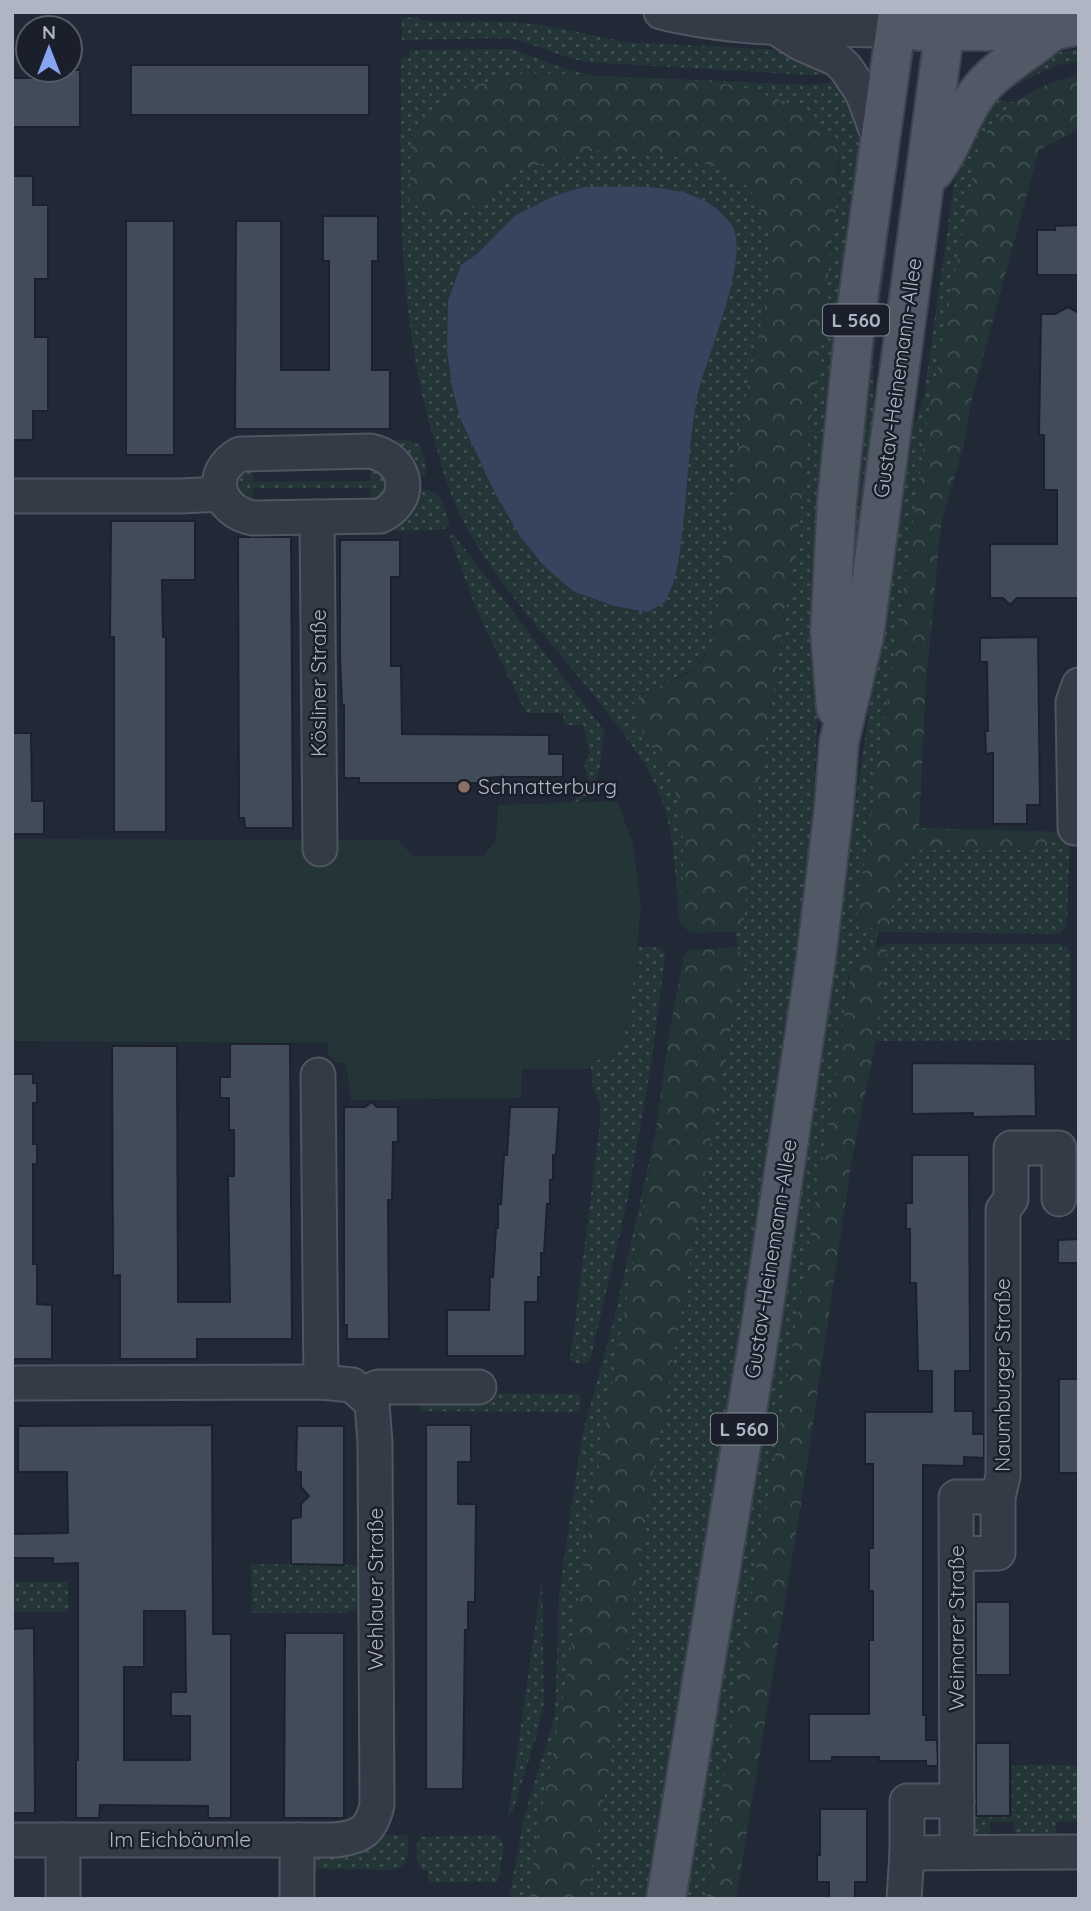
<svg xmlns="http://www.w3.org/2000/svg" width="1091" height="1911" font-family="Quicksand,sans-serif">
  <defs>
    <pattern id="grass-dots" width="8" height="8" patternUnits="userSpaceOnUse" patternTransform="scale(1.75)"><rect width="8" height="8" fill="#243538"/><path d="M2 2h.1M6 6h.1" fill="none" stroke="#415053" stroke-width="1.8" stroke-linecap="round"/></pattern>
    <pattern id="forest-crowns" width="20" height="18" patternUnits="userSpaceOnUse" patternTransform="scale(1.75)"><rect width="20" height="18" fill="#243538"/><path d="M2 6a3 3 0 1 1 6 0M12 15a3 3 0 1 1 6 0" fill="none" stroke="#415053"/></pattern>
  </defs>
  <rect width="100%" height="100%" fill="#212836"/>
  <g fill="url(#grass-dots)">
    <path d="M417,17L424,21L516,22L554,27L625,42L766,49L783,51L831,70L824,74L808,75L586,62C559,57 535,43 508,38L402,40V18Z"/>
    <path d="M487,49H513L563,68L590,75L523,73L486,199L520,170L590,151L657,152L722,168L750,188L768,230L769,286L745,401L713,644L696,667L659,687L641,694L636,722C647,738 659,755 667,772C689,818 685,873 679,921C676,882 675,838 662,801C651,769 630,742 609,715C563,654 506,597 468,530C453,505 444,475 436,446C396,317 400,191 401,58H409V50Z"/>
    <path d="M1079,49V62L1057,65L1009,88L1001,82L1049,54Z"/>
    <path d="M903,72L909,73L873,362L874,447L850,617L852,491Z"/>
    <path d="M679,79L810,85L842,81L860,129L861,153L819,678L811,862L755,1270L650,1899H586L606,1789L648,1503L743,957L737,947L736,932L743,926L758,791L798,531L839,168L838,146L820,123L737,85Z"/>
    <path d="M990,94L1008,103L1019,100L1002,113L963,230L927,424L856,920L878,931L876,948L849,973L839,1058L736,1696L706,1899H682L855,807L908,444L924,396L954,183L965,142Z"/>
    <path d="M408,440L420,445L426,465L425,476L415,480L379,441Z"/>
    <path d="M253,463V482L370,481V463L381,465L390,491L370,505V488H253V506L244,504L233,479Z"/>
    <path d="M417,490C443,488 442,503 450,524L444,529L437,530L375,531Z"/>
    <path d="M454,535L604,730C601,755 602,797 571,804L589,783L584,762L590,753L583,725H565L563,713H526L477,611L449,536Z"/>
    <path d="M1070,832L1067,926L1059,934L889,932L895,882L903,852Z"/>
    <path d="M887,944H1059L1068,947L1070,952V1040L876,1041Z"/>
    <path d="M534,946L654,947L662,949L665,956L652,1059L627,1203L591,1356L588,1362L579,1364L570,1360L600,1124V1103L593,1088L590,1060Z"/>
    <path d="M657,1126L613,1377L562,1706L544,1800L529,1895L528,1899H509L524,1817L555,1715L559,1594L582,1435L613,1324Z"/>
    <path d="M420,1393L580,1394V1412L420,1411Z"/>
    <path d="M251,1564L358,1565L357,1608L348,1613H252Z"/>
    <path d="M542,1578L544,1703L537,1733L513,1811L508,1817Z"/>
    <rect x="12" y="1582" width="56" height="30"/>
    <path d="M1012,1765H1079V1821L1056,1822L1057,1839H1015L1014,1822H990L989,1840C975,1837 968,1831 968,1816H1012Z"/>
    <path d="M377,1835H408C408,1850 411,1863 395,1870L308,1869L315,1853Z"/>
    <path d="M494,1835L500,1837L504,1846L498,1882H429L428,1871L420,1868C416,1859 414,1844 421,1837Z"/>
  </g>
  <g fill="url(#forest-crowns)">
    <path d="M523,73L679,79L737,85L791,104L820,123L838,146L837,198L798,531L758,791L743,926L736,932L690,933L679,921C684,873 689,818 667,772C656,749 637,731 632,705C648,685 677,684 696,667C703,661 708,651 713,644L745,401L769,286L768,230L750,188L722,168L658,152L590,151L520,170L486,199L461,214L431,216L409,200L411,145L429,111L467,87Z"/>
    <path d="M1079,75V129L1039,150L972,398L963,448L941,524L926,683L919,828L1070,832L1041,850H922L903,852L895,882L889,932L878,931L856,920L927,424L976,159C980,149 983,137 989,128C1009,98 1045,83 1079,75Z"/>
    <path d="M887,944L876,1041L852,1159L801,1504L736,1899H706L736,1696L839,1058L850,973L876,948Z"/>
    <path d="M737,947L743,957L648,1503L606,1789L586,1899H528L544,1800L562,1706L613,1377L653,1152L669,1034L684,956L688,950Z"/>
  </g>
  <path fill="#243538" d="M617,801L633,843L641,905L636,962L629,1015L613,1060H590V1069H522L521,1098L351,1100L346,1064L336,1062L328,1055V1043L12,1041V839L398,840L413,856H484L496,840L498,805Z"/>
  <path fill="#37445e" d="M583,187C631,187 700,179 731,224C753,253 704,363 697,398C689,439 688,483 683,525C680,552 678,578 665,602L648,612L614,606L573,591L544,566L519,535L491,485L460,418L453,391L447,351L448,301L461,265L477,254L516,215L554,196Z"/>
  <g fill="#424b5a" stroke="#1c212d" stroke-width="2" fill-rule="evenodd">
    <rect x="131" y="65" width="238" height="50"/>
    <path d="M34,70H80V127H12V78H34Z"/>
    <path d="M12,176H33V205H48V279H35V337H48V411H33V440H12Z"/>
    <path d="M323,216H378V261H372V370H390V429H235L236,221H281V370H329V261H323Z"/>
    <rect x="126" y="221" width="48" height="234"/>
    <path d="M1079,225V275H1037V230H1055V226Z"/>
    <path d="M1068,307L1079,313V598H1017L1010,605L1003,598H990V544H1057V490H1044V435H1039L1041,314H1055Z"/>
    <path d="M111,521H195V580H162L163,637H166V832H114V637H110Z"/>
    <path d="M238,537H291L293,828H245L244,818H239Z"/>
    <path d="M340,540H400V577H391V666H401L402,734L549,735V754H563V777H501L486,778V783H359V778H344V705H342L340,657Z"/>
    <path d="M1038,637L1040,805H1027V824H993V753L986,754L985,731H988L987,662H980V638Z"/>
    <path d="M12,733H31L32,801H44V834H12Z"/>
    <path d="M230,1044H290L292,1339H197V1359H120V1275L113,1276L112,1046H177L178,1302H230L228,1176H234V1130H229V1098H220V1077H230Z"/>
    <path d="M912,1063L1035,1064L1036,1116L973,1117V1113L912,1114Z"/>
    <path d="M12,1074H33V1083H37V1103H33V1144H37V1164H33V1264H37V1304L52,1305V1359H12Z"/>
    <path d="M372,1102L377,1107H398V1142H393L392,1200H388L389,1339H347V1325H344V1107H365Z"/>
    <path d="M510,1107H559L556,1155H553V1180H550V1204H547L544,1253H541V1277H538V1302H525V1356H447V1310H489L490,1277H493L496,1228H498V1204H501L504,1155H507Z"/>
    <path d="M912,1155H969L970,1371H955V1411H973V1434H984V1458L964,1457V1466L923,1465V1715H926V1740H937L938,1766H926V1761H879V1757H832V1761H809V1714H869V1640H873V1591H869V1548H873V1464H865V1412H932V1371H918L916,1283H910V1229H906V1203H912Z"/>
    <path d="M1079,1239V1263H1058V1240Z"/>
    <rect x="1059" y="1379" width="20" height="94"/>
    <path d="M212,1425L213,1634H231V1818H208V1806L100,1805L99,1818H76V1760H78V1563L53,1564V1558H12V1534L68,1533L67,1472H18V1426ZM144,1611H185L186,1692H171V1716H190V1760H124V1667H144Z"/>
    <path d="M426,1425H471V1462H458V1504H476L475,1602H468V1630H465L463,1789H426Z"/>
    <path d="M297,1426H344V1565L291,1564V1519L301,1517V1504L309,1496L301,1487V1472H296Z"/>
    <rect x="976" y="1602" width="34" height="73"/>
    <path d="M34,1628L35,1813H12V1629Z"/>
    <path d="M285,1633H344V1818H284Z"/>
    <rect x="976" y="1743" width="34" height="73"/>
    <path d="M820,1809H867V1882H855V1899H829V1882H817V1855H820Z"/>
  </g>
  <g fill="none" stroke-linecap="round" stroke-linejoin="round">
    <defs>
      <g id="minor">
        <path d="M661,12C738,31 817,29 896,30"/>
        <path d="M781,31L800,43L836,59L845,67L862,92L880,140"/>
        <path d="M370,451C407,458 416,500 380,516L253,518C217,511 206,473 240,454Z"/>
        <path d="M12,496H181L221,494"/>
        <path d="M317,517L320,849"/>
        <path d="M1075,828L1073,702L1079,685"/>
        <path d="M318,1075L321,1382"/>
        <path d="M12,1383L321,1382L352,1385L372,1403L375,1443L377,1805C371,1831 361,1837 335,1840H12"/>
        <path d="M363,1394L378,1387H479"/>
        <path d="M957,1554L998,1553V1497L1003,1476V1210L1011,1199V1148H1059V1199"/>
        <path d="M957,1852L956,1497H998"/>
        <path d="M907,1853L1079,1852"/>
        <path d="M63,1899V1840"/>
        <path d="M297,1899V1840"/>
        <path d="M904,1899L907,1853V1801H957"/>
      </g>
      <g id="major">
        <path d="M919,31H1052L1079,25"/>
        <path d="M934,171C954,145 961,111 983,86C1001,65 1031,50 1052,31"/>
        <path d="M836,708L830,632L837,501L856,314L898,12"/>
        <path d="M666,1899L761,1325L816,959L834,807L839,742L864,636L947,12"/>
      </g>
    </defs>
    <use href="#minor" stroke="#4f5561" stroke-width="37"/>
    <use href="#major" stroke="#3e4350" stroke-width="42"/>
    <use href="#minor" stroke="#343a46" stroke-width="33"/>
    <use href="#major" stroke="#525966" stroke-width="38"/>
  </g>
  <circle fill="#8d6e63" stroke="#1a1f2b" stroke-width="2.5" cx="464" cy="787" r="7"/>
  <g text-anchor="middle" stroke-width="5" stroke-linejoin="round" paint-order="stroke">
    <g fill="#1a1f2b" stroke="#828895" stroke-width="2">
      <rect x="823" y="304.5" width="66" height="31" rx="5"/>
      <rect x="711" y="1413.5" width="66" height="31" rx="5"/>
    </g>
    <g font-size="19" font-weight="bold" fill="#afb5c3">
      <text x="856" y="327">L 560</text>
      <text x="744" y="1436">L 560</text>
    </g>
    <g font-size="21" fill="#afb5c3" stroke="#1a1f2b">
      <text transform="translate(898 378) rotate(-82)" y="7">Gustav-Heinemann-Allee</text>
      <text transform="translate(319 683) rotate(-90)" y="7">Kösliner Straße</text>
      <text transform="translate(771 1259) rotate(-81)" y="7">Gustav-Heinemann-Allee</text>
      <text transform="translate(1003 1375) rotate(-90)" y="7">Naumburger Straße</text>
      <text transform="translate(376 1589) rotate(-90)" y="7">Wehlauer Straße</text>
      <text transform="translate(957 1628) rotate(-90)" y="7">Weimarer Straße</text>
      <text x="180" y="1847">Im Eichbäumle</text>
    </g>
    <g font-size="21" fill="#afb5c3" stroke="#1a1f2b" text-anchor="start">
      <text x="478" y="794">Schnatterburg</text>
    </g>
  </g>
  <rect width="1091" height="1911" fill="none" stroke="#afb5c3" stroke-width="28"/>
  <g transform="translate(49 49)"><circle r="33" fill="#1a1f2b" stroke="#565b68" stroke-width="2"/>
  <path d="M0-5L12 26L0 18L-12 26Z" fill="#86a5f1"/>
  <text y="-10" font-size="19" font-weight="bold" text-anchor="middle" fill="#afb5c3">N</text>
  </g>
</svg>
